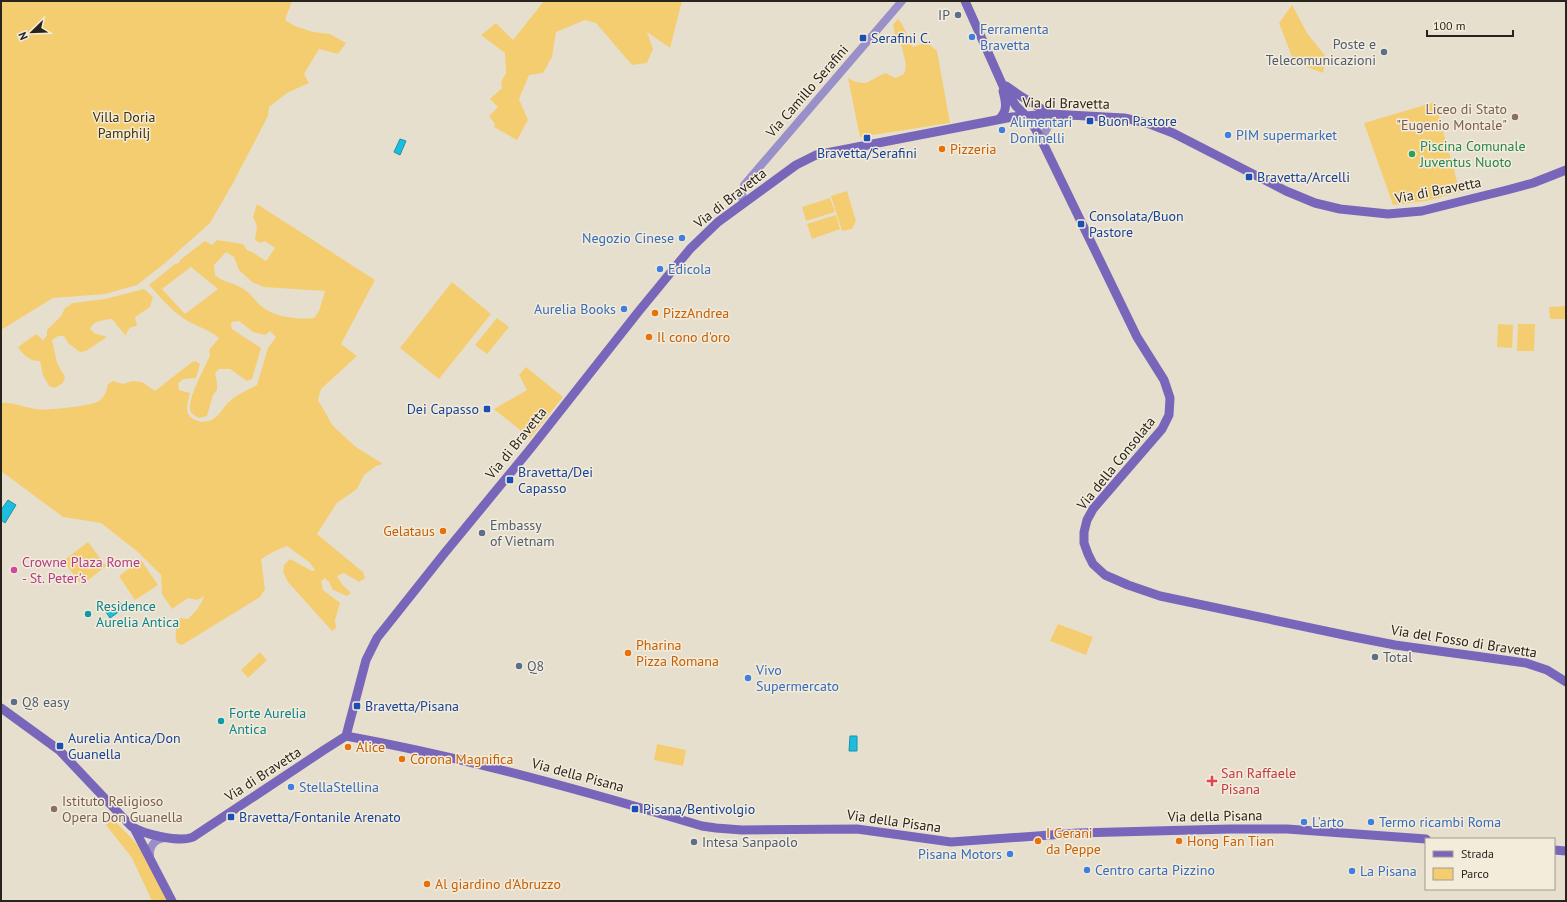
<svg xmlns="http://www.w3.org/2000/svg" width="1567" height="902" font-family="'PT Sans',sans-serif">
  <rect width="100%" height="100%" fill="#e7dfce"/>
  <g fill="#f5cd71" fill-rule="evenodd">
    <path d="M1,1H292L285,20L295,26L313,32L330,34L346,43L338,54L319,49L304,74L309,83L287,93L269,107L268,116L232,185L210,223L164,264L137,285L105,294L53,298L1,330Z"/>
    <path d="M544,1H682L670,48L647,32L653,49L647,63L632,65L596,23L585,20L556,32L552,57L543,73L529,75L519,99L528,120L517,140L494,127L495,124L489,116L498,107L490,99L502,88L501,82L506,73L505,53L481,35L496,23L513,40Z"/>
    <path d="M1292,5L1307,33L1326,57L1323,73L1294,62L1279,23Z"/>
    <path d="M898,19L902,24L913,47L927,42L937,51L950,123L860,137L848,78C868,89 869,79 886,73L895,78L904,74C909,64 901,49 900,40H896L893,25Z"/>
    <path d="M1435,102L1460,192L1426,201L1393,205L1364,123Z"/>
    <path d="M847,191L856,221L852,229L842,231L831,196Z"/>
    <path d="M830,198L835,212L806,221L802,207Z"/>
    <path d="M257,204L375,280L341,344L357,356L321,389L318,400L333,426L356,447L383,464L376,466L364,475L357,489L337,503L317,534L363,572L365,578L359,582L344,573L337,576L342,584L351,593L347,596L333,590L329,582L325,578L321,581L323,590L340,603L335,620L336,628L332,631L288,582L283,572L284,565L290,559L312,571L315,570L309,562L287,546L275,551L261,559L265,589L260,597L182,645L177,643C174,636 177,630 176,622L181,618L188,619C195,612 201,606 204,596L197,600L188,598L172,609L162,594L161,575L138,552L101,523L63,517L1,471V403C13,402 23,407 35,409C44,411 89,406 97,402C104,399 107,390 108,384L113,381L123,384L132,381L142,382L155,391L192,362L196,361L200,364L196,378L184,379L178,383L179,390L190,393C189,398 187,403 187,408C187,421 204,425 213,419C220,415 224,406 230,401C238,394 248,390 257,385L268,348L276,337L270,331L265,335L253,332L239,321L232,322L231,325L232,329L261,348L252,379L247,381L230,369H219L215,373L217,383V390L213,395L207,416L199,418C197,417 193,415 191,412C185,402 206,366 210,355L209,350L219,338C208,329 198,327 186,320C172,311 160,297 149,285L175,264L179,263L180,260L205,241L212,245L217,240L243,244L247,250L252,252L266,261L275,248L265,241L260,243L255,240L257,226L253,217ZM226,252L234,257L239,270L252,282L264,287L325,291L319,311L314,318C298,320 274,317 261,306C255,301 251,294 245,290C236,283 224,283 215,275L214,265ZM191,267L218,289L185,314L162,289Z"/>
    <path d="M836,215L840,229L812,239L807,224Z"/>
    <path d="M452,282L491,314L439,379L400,348Z"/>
    <path d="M144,289L153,297L150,307L135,317L137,326C130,326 127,330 126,336L112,319C104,320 94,320 90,329L94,333L107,337L86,351L80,352L68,343L64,336H58L52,340L57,363L65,377L63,383L55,388L49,386L43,375L40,361C31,362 23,355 18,347L36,334L43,340L47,336V330L61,316L65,308L73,303L105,299Z"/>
    <path d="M1566,306V319H1550L1549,307Z"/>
    <path d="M497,318L509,327L487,354L475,345Z"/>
    <path d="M1498,324L1513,325L1512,348L1497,347Z"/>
    <path d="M1518,324H1535L1534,351H1517Z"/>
    <path d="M526,367L563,397L530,438L494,409L527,390L519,375Z"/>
    <path d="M88,542L106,566L82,585L63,561Z"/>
    <path d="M141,560L158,585L135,600L119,576Z"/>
    <path d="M1058,624L1093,637L1086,655L1050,641Z"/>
    <path d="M260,652L267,660L248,678L241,670Z"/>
    <path d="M657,744L686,750L683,766L654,760Z"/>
    <path d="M112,818L137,844L157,876L169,901H152L132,858L106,825Z"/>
  </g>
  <g fill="#1bbedf" stroke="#1f90a5">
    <path d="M400,139L406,141L400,155L394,152Z"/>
    <path d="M8,500L16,505L5,523L1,520V510Z"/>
    <path d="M120,602L124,608L110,618L106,612Z"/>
    <path d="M850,736H857V751H849Z"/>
  </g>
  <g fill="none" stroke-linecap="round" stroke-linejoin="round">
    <g stroke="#998fc9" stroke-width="8">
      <path d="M1041,139L1049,125L1063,115"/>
      <path d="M743,203L742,192L744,185L902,1"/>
      <path d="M150,856C149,845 156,838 167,838"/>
    </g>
    <g stroke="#7866ba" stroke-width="9">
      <path d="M965,1L1003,86L1016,106L1031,121L1041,139L1137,337L1164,380L1170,398L1169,415L1162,429L1093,509L1087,520L1084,532V543L1088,554L1093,564L1105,575L1128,585L1160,596L1349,636L1395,645L1526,663L1547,670L1566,682"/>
      <path d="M1006,86L1019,95L1050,114"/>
      <path d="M999,119C1008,111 1006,102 1003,91"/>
      <path d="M1,708L59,750L131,826C142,834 180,843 193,837L324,750L346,736L366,660L377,638L443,555L531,448L639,311L690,249L718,222L796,165L816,155L1012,117L1050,114L1124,118L1147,123L1173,133L1286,191L1315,203L1340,209L1388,214L1422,211L1507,190L1533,183L1566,170"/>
      <path d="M346,736C467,758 585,791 702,826L716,828L742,830L857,829L951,842L1078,833L1230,829H1287L1426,839"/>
      <path d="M135,830L172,901"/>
      <path d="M1554,850L1566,851"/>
    </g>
  </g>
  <g fill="#5c6f8a" stroke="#f4ecdb" stroke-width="1.5">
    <circle cx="958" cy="15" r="4"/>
    <circle cx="1384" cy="52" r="4"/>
    <circle cx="482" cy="533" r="4"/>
    <circle cx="1375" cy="657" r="4"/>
    <circle cx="519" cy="666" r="4"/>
    <circle cx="14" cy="702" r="4"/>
    <circle cx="694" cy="842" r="4"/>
  </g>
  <g fill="#3f7fe0" stroke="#f4ecdb" stroke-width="1.5">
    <circle cx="972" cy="37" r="4"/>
    <circle cx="1002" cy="130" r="4"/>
    <circle cx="1228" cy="135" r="4"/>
    <circle cx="682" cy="238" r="4"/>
    <circle cx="660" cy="269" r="4"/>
    <circle cx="624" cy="309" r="4"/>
    <circle cx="748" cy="678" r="4"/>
    <circle cx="291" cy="787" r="4"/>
    <circle cx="1304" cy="822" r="4"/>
    <circle cx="1371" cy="822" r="4"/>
    <circle cx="1010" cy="854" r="4"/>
    <circle cx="1087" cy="870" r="4"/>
    <circle cx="1352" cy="871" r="4"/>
  </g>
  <g fill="#1a4fb4" stroke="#f4ecdb" stroke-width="1.5">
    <rect x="859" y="34" width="8" height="8" rx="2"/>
    <rect x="1086" y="117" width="8" height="8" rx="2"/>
    <rect x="863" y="134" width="8" height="8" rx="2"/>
    <rect x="1245" y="173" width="8" height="8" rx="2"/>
    <rect x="1077" y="220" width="8" height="8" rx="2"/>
    <rect x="483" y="405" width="8" height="8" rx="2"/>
    <rect x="506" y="476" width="8" height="8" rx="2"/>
    <rect x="353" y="702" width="8" height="8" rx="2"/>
    <rect x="56" y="742" width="8" height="8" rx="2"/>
    <rect x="631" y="805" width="8" height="8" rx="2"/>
    <rect x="227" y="813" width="8" height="8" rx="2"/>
  </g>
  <g fill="#8d6e63" stroke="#f4ecdb" stroke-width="1.5">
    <circle cx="1515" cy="117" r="4"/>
    <circle cx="54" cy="809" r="4"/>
  </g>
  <g fill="#e8710a" stroke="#f4ecdb" stroke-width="1.5">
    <circle cx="942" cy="149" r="4"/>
    <circle cx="655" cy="313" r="4"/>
    <circle cx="649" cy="337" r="4"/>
    <circle cx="443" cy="531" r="4"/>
    <circle cx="628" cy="653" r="4"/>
    <circle cx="348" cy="747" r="4"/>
    <circle cx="402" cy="759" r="4"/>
    <circle cx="1038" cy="841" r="4"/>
    <circle cx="1179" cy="841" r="4"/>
    <circle cx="427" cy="884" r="4"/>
  </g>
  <circle fill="#2e9e5b" stroke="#f4ecdb" stroke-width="1.5" cx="1412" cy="154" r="4"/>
  <circle fill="#d1479c" stroke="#f4ecdb" stroke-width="1.5" cx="14" cy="570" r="4"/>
  <g fill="#0f9aa8" stroke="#f4ecdb" stroke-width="1.5">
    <circle cx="88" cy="614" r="4"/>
    <circle cx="221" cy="721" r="4"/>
  </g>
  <path fill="#e0444e" stroke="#f4ecdb" stroke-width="1.5" d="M1210 775h4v4h4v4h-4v4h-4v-4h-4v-4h4z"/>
  <g text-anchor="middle" stroke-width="3" stroke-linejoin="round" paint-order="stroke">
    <g font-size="14" fill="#4e5e75" stroke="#f4ecdb" text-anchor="start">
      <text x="950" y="20" text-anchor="end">IP</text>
      <text x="1376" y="49" text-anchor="end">Poste e<tspan x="1376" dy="16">Telecomunicazioni</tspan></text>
      <text x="490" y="530">Embassy<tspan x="490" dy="16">of Vietnam</tspan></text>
      <text x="1383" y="662">Total</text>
      <text x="527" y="671">Q8</text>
      <text x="22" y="707">Q8 easy</text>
      <text x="702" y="847">Intesa Sanpaolo</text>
    </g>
    <g font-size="14" fill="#366cbe" stroke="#f4ecdb" text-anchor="start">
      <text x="980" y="34">Ferramenta<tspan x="980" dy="16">Bravetta</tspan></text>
      <text x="1010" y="127">Alimentari<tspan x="1010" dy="16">Doninelli</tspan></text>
      <text x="1236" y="140">PIM supermarket</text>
      <text x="674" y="243" text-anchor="end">Negozio Cinese</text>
      <text x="668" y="274">Edicola</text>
      <text x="616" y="314" text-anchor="end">Aurelia Books</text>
      <text x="756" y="675">Vivo<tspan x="756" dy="16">Supermercato</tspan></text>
      <text x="299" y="792">StellaStellina</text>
      <text x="1312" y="827">L'arto</text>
      <text x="1379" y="827">Termo ricambi Roma</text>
      <text x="1002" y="859" text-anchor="end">Pisana Motors</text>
      <text x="1095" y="875">Centro carta Pizzino</text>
      <text x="1360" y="876">La Pisana</text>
    </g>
    <g font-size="14" fill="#164399" stroke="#f4ecdb" text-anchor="start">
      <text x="871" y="43">Serafini C.</text>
      <text x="1098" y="126">Buon Pastore</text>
      <text x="867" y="158" text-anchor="middle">Bravetta/Serafini</text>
      <text x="1257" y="182">Bravetta/Arcelli</text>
      <text x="1089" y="221">Consolata/Buon<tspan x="1089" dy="16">Pastore</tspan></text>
      <text x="479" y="414" text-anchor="end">Dei Capasso</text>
      <text x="518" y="477">Bravetta/Dei<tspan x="518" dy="16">Capasso</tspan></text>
      <text x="365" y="711">Bravetta/Pisana</text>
      <text x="68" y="743">Aurelia Antica/Don<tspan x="68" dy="16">Guanella</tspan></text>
      <text x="643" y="814">Pisana/Bentivolgio</text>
      <text x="239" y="822">Bravetta/Fontanile Arenato</text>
    </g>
    <g font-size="14" fill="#27241e" stroke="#f4ecdb">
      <text transform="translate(807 91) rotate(-49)" y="5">Via Camillo Serafini</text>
      <text transform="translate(1066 103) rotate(1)" y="5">Via di Bravetta</text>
      <text transform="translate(1438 190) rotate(-11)" y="5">Via di Bravetta</text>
      <text transform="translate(730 198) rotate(-38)" y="5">Via di Bravetta</text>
      <text transform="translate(516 443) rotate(-51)" y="5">Via di Bravetta</text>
      <text transform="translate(1116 463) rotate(-51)" y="5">Via della Consolata</text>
      <text transform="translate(1464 641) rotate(9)" y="5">Via del Fosso di Bravetta</text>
      <text transform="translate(263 774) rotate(-33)" y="5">Via di Bravetta</text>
      <text transform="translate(578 775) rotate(15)" y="5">Via della Pisana</text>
      <text transform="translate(1215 816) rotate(-1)" y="5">Via della Pisana</text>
      <text transform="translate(894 821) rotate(8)" y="5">Via della Pisana</text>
    </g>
    <g font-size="14" fill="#785e54" stroke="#f4ecdb" text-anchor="end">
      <text x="1507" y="114">Liceo di Stato<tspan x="1507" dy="16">"Eugenio Montale"</tspan></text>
      <text x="62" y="806" text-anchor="start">Istituto Religioso<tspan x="62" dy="16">Opera Don Guanella</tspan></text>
    </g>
    <g font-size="14" fill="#413103" stroke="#f4ecdb">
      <text x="124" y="122">Villa Doria<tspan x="124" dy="16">Pamphilj</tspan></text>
    </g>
    <g font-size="14" fill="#27864d" stroke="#f4ecdb" text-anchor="start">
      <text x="1420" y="151">Piscina Comunale<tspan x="1420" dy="16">Juventus Nuoto</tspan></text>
    </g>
    <g font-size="14" fill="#c56008" stroke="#f4ecdb" text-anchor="start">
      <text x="950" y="154">Pizzeria</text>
      <text x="663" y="318">PizzAndrea</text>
      <text x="657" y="342">Il cono d'oro</text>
      <text x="435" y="536" text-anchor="end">Gelataus</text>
      <text x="636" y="650">Pharina<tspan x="636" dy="16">Pizza Romana</tspan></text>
      <text x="356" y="752">Alice</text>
      <text x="410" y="764">Corona Magnifica</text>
      <text x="1046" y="838">I Gerani<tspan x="1046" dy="16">da Peppe</tspan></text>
      <text x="1187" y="846">Hong Fan Tian</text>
      <text x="435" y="889">Al giardino d'Abruzzo</text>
    </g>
    <g font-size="14" fill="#b23c85" stroke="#f4ecdb" text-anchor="start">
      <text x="22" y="567">Crowne Plaza Rome<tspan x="22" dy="16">- St. Peter's</tspan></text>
    </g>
    <g font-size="14" fill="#0d838f" stroke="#f4ecdb" text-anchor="start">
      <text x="96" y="611">Residence<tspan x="96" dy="16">Aurelia Antica</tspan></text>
      <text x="229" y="718">Forte Aurelia<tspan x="229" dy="16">Antica</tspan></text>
    </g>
    <g font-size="14" fill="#be3a42" stroke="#f4ecdb" text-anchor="start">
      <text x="1221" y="778">San Raffaele<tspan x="1221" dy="16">Pisana</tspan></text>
    </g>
  </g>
  <rect width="1567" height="902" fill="none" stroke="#27241e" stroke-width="4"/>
  <rect x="1425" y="838" width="130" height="52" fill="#f4ecdb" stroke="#a29c8f"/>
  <rect x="1433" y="851" width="20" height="6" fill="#7866ba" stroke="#a29c8f"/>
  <text x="1461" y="858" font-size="12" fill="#27241e">Strada</text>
  <rect x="1433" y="868" width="20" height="12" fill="#f5cd71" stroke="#a29c8f"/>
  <text x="1461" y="878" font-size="12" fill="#27241e">Parco</text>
  <g transform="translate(32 32) rotate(247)" stroke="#f4ecdb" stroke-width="3" paint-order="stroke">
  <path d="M0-3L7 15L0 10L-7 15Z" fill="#27241e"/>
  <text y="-6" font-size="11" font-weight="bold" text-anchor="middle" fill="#27241e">N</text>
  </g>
  <path d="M1427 30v6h86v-6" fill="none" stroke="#27241e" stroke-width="2"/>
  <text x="1433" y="30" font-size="12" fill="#27241e" stroke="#f4ecdb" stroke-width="3" paint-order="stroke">100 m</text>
</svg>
